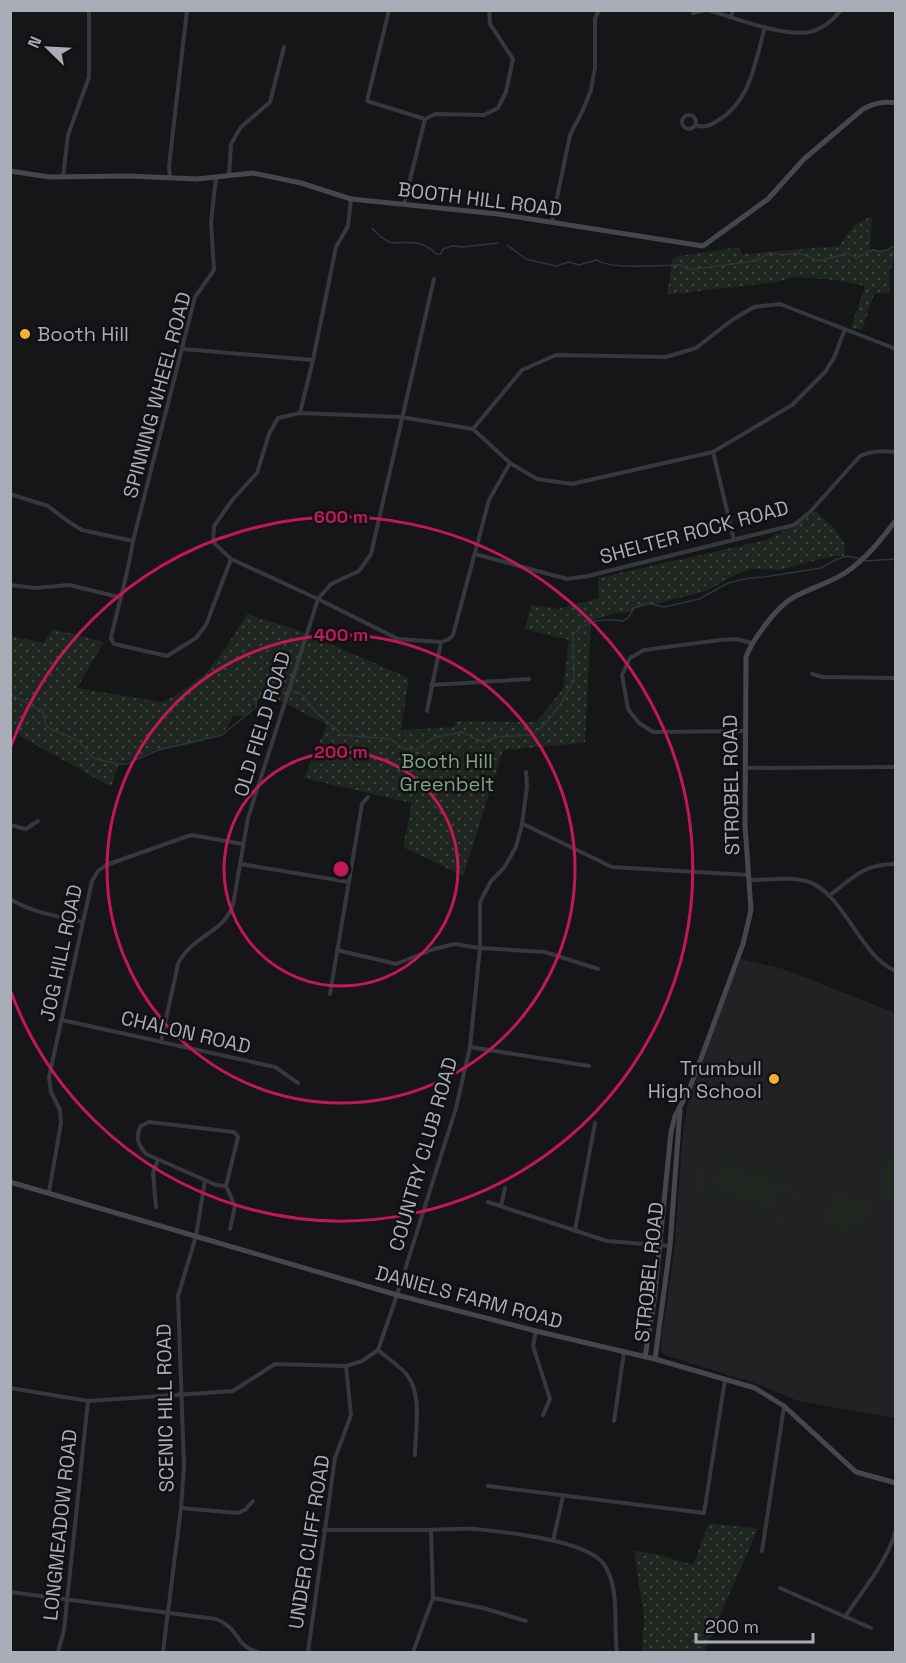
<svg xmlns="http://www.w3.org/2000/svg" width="906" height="1663" font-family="'Space Grotesk',sans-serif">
  <defs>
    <pattern id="park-dots" width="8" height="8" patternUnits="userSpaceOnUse" patternTransform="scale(1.5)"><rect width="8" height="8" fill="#1e261f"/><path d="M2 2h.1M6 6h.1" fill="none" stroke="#3c433d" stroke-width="1.8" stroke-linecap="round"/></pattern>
  </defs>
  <rect width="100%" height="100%" fill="#161618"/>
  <path fill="#222225" d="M740,959L783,969L895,1013V1418L798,1401L760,1385L665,1355L660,1349L674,1253L683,1132L688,1103Z"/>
  <g fill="#1e261f" fill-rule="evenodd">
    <path d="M895,1142V1205L878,1196Z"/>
    <path d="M720,1153L781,1175C801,1185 799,1210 779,1218L778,1223L699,1192L700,1188C692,1171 701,1155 720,1153ZM721,1157L783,1180C789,1186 793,1193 791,1201C789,1209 782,1215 774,1215C766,1216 714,1196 708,1190C692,1178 704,1158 721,1157Z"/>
    <path d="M722,1161L782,1184L771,1211L711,1188Z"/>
    <path d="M844,1191L872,1203C862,1229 850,1241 825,1221L837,1195L839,1192Z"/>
  </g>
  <g fill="url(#park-dots)">
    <path d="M872,217L870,249L895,250V256L889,273L890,293L874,294L862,330L851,328L865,286L835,280L796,277L776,282L667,295L673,257L739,247L742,254L839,246C847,233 856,220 872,217Z"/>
    <path d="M816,511L836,530L845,544L844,556H832L780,570L752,569L739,573L706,591L635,609L632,612L616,613L591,621L585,743L503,750L463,876L403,847L412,803L304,778L327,725L267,694L254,704L247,716H234L223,733L192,744L155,750L119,764L111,787L11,731V636L43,643L53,629L104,642L77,688L162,702L173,697L206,673L225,649L247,614L298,630L409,678L401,730L454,727L456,721L536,722L563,689L569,640L525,629L531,605L558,609L599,598L598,578L766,540L796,525Z"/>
    <path d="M709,1523L758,1529L704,1652H642L644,1617L634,1551L656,1554L693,1565Z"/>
  </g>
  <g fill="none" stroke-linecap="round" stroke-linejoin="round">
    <g stroke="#2c353c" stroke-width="1.5">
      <path d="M372,228L381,237L391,243C409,242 423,240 436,254H441L443,249L452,246L463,247L498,243"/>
      <path d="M507,245L526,259L556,266L569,262L579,265L597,260C611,270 663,265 680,265L687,270L755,261L770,253L783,255L799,253L819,261L848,253L856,258L873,250C882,254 887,250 896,245"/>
      <path d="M865,561L896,559"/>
      <path d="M293,691L301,694L315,711L343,735L391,739L404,749H417L433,738L461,732L483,742L497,737L530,735L542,727L559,707L574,680L573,635C584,620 606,618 623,621L628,618L634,608L647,603L664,607L699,599L728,583L749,578L764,577L821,568L835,560L847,556L861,559"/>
      <path d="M10,694L34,707L42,710L47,727L79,741L93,758L117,764H126L158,750L222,735L256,707V699L271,686L283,688"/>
    </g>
    <g stroke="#37383d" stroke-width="4">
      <path d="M389,10L367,101L425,119L404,204"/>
      <path d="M708,10C734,18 784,37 810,32C823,29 833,20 841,10"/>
      <path d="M693,13L705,10"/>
      <path d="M731,17L733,10"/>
      <circle cx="689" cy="122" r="7"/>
      <path d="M425,119L435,114L484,115L498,108L506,92L513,59L490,24L489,10"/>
      <path d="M695,125C704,128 710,126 717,121C751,102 755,61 765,27"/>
      <path d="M229,175L231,144L241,127L270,102L284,47"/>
      <path d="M63,177L68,135L89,77V10"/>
      <path d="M170,177L169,166L187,10"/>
      <path d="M216,178L211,222L214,270L195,297L133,541C128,574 118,606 111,638L114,644L167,656L196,638L206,625L231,559"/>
      <path d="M552,222L570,135L583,110L591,90L595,68V18L599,10"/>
      <path d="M183,349L313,360"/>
      <path d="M300,413L313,360L336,247L348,226L351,199"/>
      <path d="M473,429L522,370L556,355L666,357L696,348L732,320L754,307L780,304L896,349"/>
      <path d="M713,452L734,540"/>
      <path d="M510,463L489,500L453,635L449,639L441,642L398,639L318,599L231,559L213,542L214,526L233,499L257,473L269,434L278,418L300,413L401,417L473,429L510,463L537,479L572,484L713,452L792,405L825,372L834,358L845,329"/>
      <path d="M10,494L48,506L69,522L82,530L133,541"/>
      <path d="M475,554L567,579L588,576L794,525L810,512L860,456C873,450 882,451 896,452"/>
      <path d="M10,585L35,588L69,585L119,597"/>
      <path d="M812,674L822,677L896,678"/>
      <path d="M431,685L529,679"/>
      <path d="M427,711L441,642"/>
      <path d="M745,731L653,732L639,723L628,709L622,675L630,658L644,650L720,640L736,639L751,643"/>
      <path d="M745,768L896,767"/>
      <path d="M523,824L612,867L749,875"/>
      <path d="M10,825L26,829L38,821"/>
      <path d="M240,864L349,882"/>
      <path d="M749,880C766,880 794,876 809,882C844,894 861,958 896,971"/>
      <path d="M829,896C854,877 863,864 896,864"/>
      <path d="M10,899C33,913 57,916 82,922"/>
      <path d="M337,950L396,964L434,949L455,944L480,948L545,952L598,969"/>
      <path d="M330,994L362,804L368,797"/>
      <path d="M62,1020L275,1067L298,1083"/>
      <path d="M161,1042L178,964C192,935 223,934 233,905L248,818L318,599L331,584L359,571L371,554L434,279"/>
      <path d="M470,1047L589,1066"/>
      <path d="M149,1122L234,1132L238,1137L226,1186L216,1185L146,1154C138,1145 135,1137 141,1126Z"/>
      <path d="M226,1186L235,1206L230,1229"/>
      <path d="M49,1192L61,1123L60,1110L51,1092L49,1077L92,881L98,871L106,865L191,835L243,844"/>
      <path d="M488,1202L607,1241L670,1246"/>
      <path d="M501,1206L505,1188"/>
      <path d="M156,1207L153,1173L158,1160"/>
      <path d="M575,1230L595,1123"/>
      <path d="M536,1331L533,1346L550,1399L543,1415"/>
      <path d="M378,1350C387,1358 399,1365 407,1375C423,1396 415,1430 415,1455"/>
      <path d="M10,1388L88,1401L233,1391L275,1364L346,1366L362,1361L378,1350L397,1295L456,1108L470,1047L480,948V902L491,881L504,868L516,847L522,824L527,787L526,772"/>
      <path d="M614,1421L624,1352"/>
      <path d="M488,1486L704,1513L725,1380"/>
      <path d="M181,1508L238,1513L245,1510L253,1501"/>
      <path d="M324,1530C358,1530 392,1530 425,1530C442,1530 459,1528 476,1529C505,1532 585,1540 603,1563C621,1588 613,1624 617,1652"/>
      <path d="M553,1541L563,1496"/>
      <path d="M762,1551L784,1407"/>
      <path d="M780,1588L871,1628"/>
      <path d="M10,1592L216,1619C240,1628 235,1646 257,1652"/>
      <path d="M433,1598L483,1608L526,1621"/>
      <path d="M845,1617C864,1588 886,1564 896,1530"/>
      <path d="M58,1652L64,1630L88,1401"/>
      <path d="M163,1652L181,1508L184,1466L178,1296L196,1236L205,1180"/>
      <path d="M308,1652L335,1458L351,1415L346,1366"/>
      <path d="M413,1652L433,1598L431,1530"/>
    </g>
    <g stroke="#45474d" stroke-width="5">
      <path d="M10,171L49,177L129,176L197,179L253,173L301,183L351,199L498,214L703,246L768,199L804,159L863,109C875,103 883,101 896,103"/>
      <path d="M10,1182L397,1295L536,1331L655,1359L755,1388L784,1406L856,1472L896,1483"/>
      <path d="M645,1357L654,1301L671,1132L675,1116L689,1090L702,1056L743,944L751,910L745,825L746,657C753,639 777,606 794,597C811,588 829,583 845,573C866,559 881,540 896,520"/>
      <path d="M655,1359L670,1246L680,1110"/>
    </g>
  </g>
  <g fill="none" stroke="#c2185b" stroke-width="3">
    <circle cx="341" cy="869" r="117"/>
    <circle cx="341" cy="869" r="234"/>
    <path d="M11 746A352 352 0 1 1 11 992"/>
  </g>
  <g fill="#f2b134" stroke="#111113" stroke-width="2">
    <circle cx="25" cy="334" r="6"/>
    <circle cx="774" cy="1079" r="6"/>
  </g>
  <g text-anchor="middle" stroke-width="5" stroke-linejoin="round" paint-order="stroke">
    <g font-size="20" fill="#a8adb8" stroke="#111113">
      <text transform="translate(480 199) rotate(7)" y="7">BOOTH HILL ROAD</text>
      <text transform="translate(157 395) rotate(-75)" y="7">SPINNING WHEEL ROAD</text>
      <text transform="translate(694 532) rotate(-15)" y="7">SHELTER ROCK ROAD</text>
      <text transform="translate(262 724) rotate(-73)" y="7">OLD FIELD ROAD</text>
      <text transform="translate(731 785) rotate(-91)" y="7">STROBEL ROAD</text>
      <text transform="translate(61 953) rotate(-78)" y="7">JOG HILL ROAD</text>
      <text transform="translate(186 1032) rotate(13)" y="7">CHALON ROAD</text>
      <text transform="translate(423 1154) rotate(-74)" y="7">COUNTRY CLUB ROAD</text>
      <text transform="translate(649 1272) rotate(-84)" y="7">STROBEL ROAD</text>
      <text transform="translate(469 1297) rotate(15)" y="7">DANIELS FARM ROAD</text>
      <text transform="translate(165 1408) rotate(-91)" y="7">SCENIC HILL ROAD</text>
      <text transform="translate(60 1525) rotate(-84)" y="7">LONGMEADOW ROAD</text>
      <text transform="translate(309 1542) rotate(-81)" y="7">UNDER CLIFF ROAD</text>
    </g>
    <g font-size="20" fill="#a8adb8" stroke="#111113" text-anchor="start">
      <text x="37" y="341">Booth Hill</text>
      <text x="762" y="1075" text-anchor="end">Trumbull<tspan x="762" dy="23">High School</tspan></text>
    </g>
    <g font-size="20" fill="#7fa381" stroke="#111113">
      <text x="447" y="768">Booth Hill<tspan x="447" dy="23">Greenbelt</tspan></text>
    </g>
  </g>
  <circle cx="341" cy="869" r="9" fill="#c2185b" stroke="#111113" stroke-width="3"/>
  <g font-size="18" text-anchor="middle" font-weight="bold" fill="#c2185b" stroke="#111113" stroke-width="5" stroke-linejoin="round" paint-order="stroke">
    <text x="341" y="523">600 m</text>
    <text x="341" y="641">400 m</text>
    <text x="341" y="758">200 m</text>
  </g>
  <rect width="906" height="1663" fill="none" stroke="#a8adb8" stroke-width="24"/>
  <g transform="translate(48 48) rotate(294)" stroke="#111113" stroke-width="4.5" paint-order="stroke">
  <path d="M0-4.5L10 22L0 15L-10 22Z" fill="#a8adb8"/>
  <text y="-9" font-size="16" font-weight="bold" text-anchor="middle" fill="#a8adb8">N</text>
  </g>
  <path d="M696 1633v9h117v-9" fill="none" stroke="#a8adb8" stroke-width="3"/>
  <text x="705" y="1633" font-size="18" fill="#a8adb8" stroke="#111113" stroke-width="4.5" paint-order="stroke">200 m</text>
</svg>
